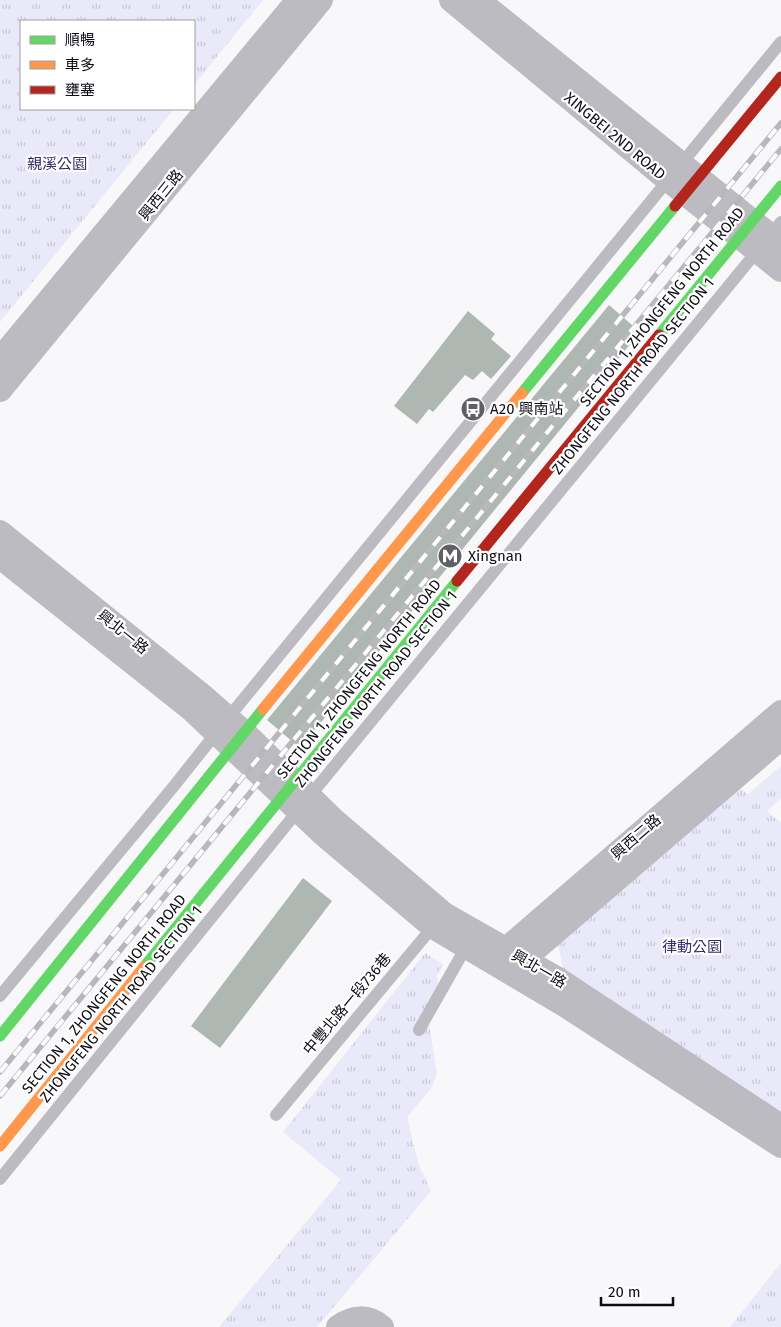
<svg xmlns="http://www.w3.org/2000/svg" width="781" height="1327" font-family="'Fira Sans','Noto Sans TC',sans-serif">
  <defs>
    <pattern id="grass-tufts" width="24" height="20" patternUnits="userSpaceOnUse" patternTransform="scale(1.25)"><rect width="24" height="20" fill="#eae9fa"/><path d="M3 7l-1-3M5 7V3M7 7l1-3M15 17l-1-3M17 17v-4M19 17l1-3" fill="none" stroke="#c8c7d5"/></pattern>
  </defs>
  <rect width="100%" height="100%" fill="#f8f8fa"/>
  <g fill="url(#grass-tufts)">
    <path d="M0,0H263L194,85V21H21V109H174L0,322Z"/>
    <path d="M781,766V798L767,811L781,823V1112L563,968L558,944L739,787L748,794Z"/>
    <path d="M425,953L443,964L437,976L439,992L429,1023L437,1074L431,1089L407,1117L418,1163L431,1191L317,1327H219L341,1180L283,1132Z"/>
    <path d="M781,1263V1327H730Z"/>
  </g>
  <g fill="#aeb7b2">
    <path d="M609,305L640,332L300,748L267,720Z"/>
    <path d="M468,311L495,334L491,339L511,356L491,379L482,371L473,380L465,375L433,412L429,409L417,424L394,406Z"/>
    <path d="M303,878L332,901L220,1048L191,1026Z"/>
  </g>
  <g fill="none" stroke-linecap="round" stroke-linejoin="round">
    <g stroke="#bbbbc1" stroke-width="12">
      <path d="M0,996L174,786L228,718L781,42"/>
      <path d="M419,1030L466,947"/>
      <path d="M276,1115L436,923"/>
      <path d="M0,1179L309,797L781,222"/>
    </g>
    <g stroke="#bbbbc1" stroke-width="24">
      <path d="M451,0L668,180L781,270"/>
      <path d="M478,0L781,244"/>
      <path d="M0,359L298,0"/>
      <path d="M0,390L321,0"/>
      <path d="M0,532L203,696L245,733L335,821L444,914L558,979L781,1126"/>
      <path d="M0,557L191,709L323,834L433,927L566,1006L781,1146"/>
      <path d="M503,964L506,949L781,712"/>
      <path d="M510,965L524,959L781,738"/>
      <path d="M338,1327C352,1316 368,1315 382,1327"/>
    </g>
    <g stroke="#63d668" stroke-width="11">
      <path d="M659,335L781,186"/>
      <path d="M522,393L675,206"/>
      <path d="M144,967L457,581"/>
      <path d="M0,1036L263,709"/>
    </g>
    <g stroke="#ff974d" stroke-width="11">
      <path d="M263,709L522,393"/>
      <path d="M0,1146L144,967"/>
    </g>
    <g stroke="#b3261e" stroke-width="11">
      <path d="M675,206L781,77"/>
      <path d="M457,581L659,335"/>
    </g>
    <defs>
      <g id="rail">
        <path d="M0,1072L781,123"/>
        <path d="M0,1096L781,149"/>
      </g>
    </defs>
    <use href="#rail" stroke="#b8b8bc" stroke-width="5.5"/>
    <use href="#rail" stroke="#fff" stroke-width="4" stroke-dasharray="11" stroke-linecap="butt"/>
  </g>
  <defs>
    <symbol id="bus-disc" viewBox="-11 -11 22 22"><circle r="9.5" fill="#605f65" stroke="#fff"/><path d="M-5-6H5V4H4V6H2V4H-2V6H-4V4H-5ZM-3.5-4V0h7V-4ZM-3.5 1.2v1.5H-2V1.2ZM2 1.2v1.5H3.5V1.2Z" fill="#fff"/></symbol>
    <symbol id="metro-disc" viewBox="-11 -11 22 22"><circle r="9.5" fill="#605f65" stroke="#fff"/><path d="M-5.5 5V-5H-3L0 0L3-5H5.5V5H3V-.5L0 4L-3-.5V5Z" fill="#fff"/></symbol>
  </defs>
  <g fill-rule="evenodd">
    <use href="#bus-disc" x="459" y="395" width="28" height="28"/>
    <use href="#metro-disc" x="436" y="542" width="28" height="28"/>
  </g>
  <g text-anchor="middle" stroke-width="4.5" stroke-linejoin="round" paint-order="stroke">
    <g font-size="15" fill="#0e0d15" stroke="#fff">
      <text transform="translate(615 136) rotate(40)" y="5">XINGBEI 2ND ROAD</text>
      <text transform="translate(161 195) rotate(-51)" y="5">興西三路</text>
      <text transform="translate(662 307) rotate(-51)" y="5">SECTION 1, ZHONGFENG NORTH ROAD</text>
      <text transform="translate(633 376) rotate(-51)" y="5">ZHONGFENG NORTH ROAD SECTION 1</text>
      <text transform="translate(123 632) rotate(39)" y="5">興北一路</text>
      <text transform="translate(359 679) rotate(-51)" y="5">SECTION 1, ZHONGFENG NORTH ROAD</text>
      <text transform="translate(376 689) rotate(-51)" y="5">ZHONGFENG NORTH ROAD SECTION 1</text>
      <text transform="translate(636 837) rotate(-41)" y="5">興西二路</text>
      <text transform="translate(539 969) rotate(30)" y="5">興北一路</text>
      <text transform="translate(104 994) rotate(-51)" y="5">SECTION 1, ZHONGFENG NORTH ROAD</text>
      <text transform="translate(121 1004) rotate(-51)" y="5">ZHONGFENG NORTH ROAD SECTION 1</text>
      <text transform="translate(347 1004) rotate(-50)" y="5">中豐北路一段736巷</text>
    </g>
    <g font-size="15" fill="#372a67" stroke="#fff">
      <text x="57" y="169">親溪公園</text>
      <text x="692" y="952">律動公園</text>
    </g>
    <g font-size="15" fill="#0e0d15" stroke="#fff" text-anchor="start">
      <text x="490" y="414">A20 興南站</text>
      <text x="468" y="561">Xingnan</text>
    </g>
  </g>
  <rect x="20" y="20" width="175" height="90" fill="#ffffff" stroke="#9f9ea1"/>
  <rect x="30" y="36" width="25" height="8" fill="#63d668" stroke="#9f9ea1"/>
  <text x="65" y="45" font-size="15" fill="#0e0d15">順暢</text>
  <rect x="30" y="61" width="25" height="8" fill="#ff974d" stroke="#9f9ea1"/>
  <text x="65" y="70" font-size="15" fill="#0e0d15">車多</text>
  <rect x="30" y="86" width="25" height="8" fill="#b3261e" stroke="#9f9ea1"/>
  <text x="65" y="95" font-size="15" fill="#0e0d15">壅塞</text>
  <path d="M601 1297v8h72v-8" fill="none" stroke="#0e0d15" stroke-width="2.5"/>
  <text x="608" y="1297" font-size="15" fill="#0e0d15" stroke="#ffffff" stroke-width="4" paint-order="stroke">20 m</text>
</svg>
